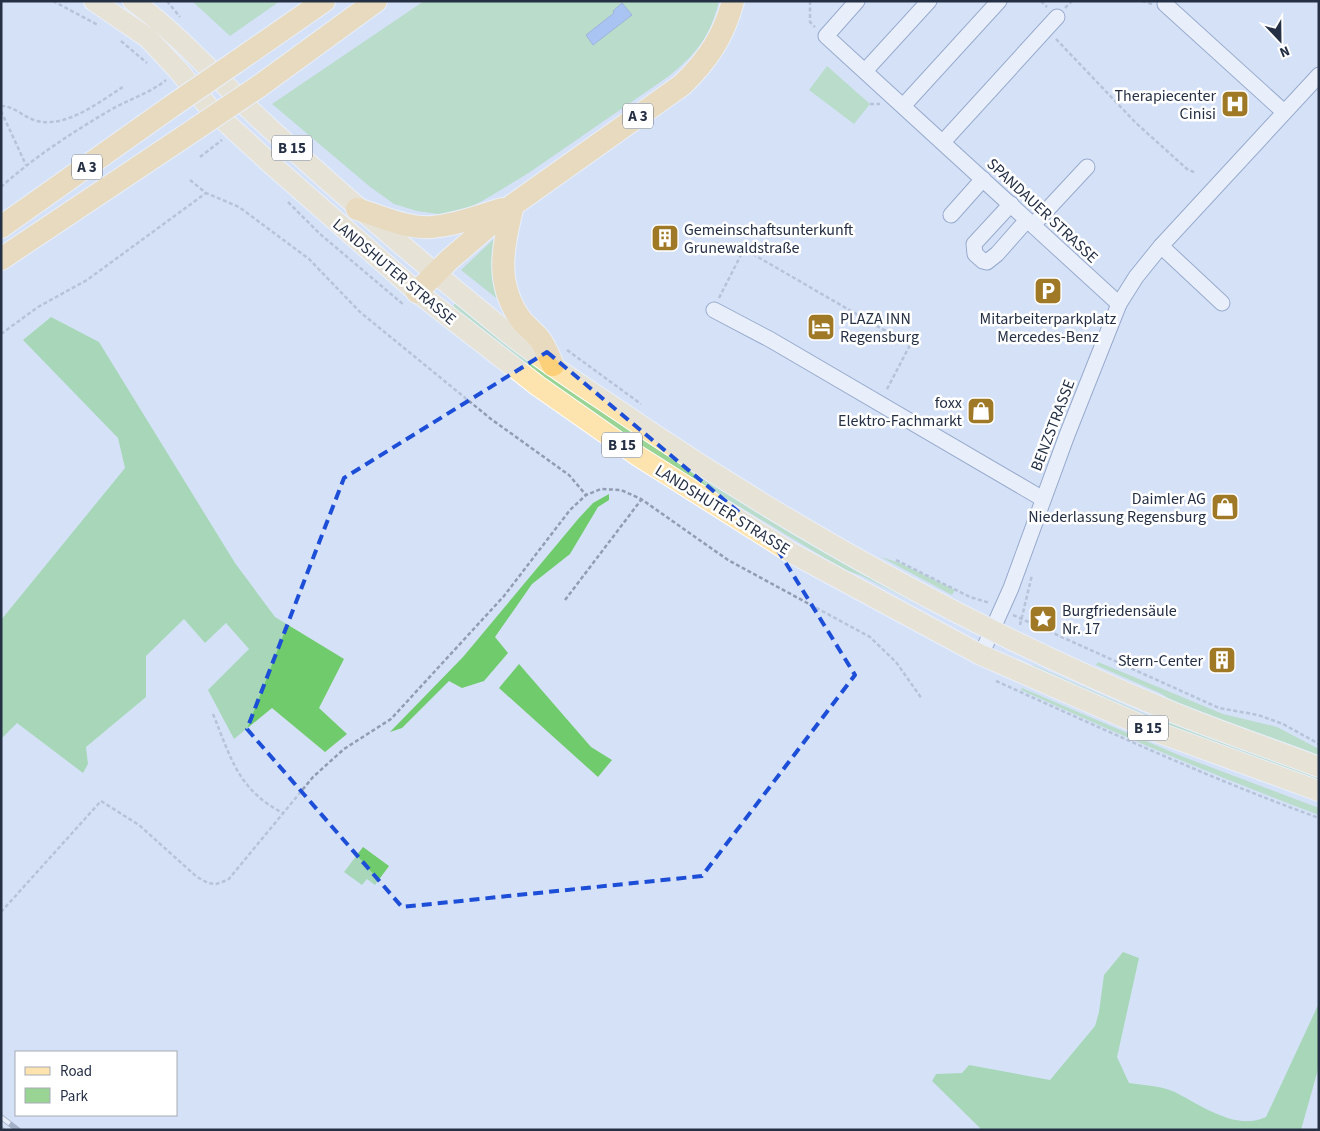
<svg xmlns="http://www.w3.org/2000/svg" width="1320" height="1131" font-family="'Source Sans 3',sans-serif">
  <rect width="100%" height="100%" fill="#d5e1f7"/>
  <g fill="#99d495">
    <path d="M192,1H280L230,36Z"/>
    <path d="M424,1H719C710,37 697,53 669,76L530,172L484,200L462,211L438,214L417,211L394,204L369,186L272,104Z"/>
    <path d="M827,66L870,104L854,124L809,90Z"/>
    <path d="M497,236L500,301L461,270Z"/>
    <path d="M456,302L613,418L722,491L948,617L947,619L860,575L845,570L660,459L533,372L452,308Z"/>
    <path d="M881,557L900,563L955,590L952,595Z"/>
    <path d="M1098,662L1223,714L1277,727L1319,749V762L1172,701L1162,694L1096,665Z"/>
    <path d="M1033,665L1154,718L1177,723L1319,777V786L1250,761L1031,669Z"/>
    <path d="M1022,688L1181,756L1319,808V815C1217,777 1119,735 1021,690Z"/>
  </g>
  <g fill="#6fcb6b">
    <path d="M51,317L99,342L235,563L275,617L344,659L319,708L347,734L325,752L272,708L234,739L208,690L249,649L226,623L205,643L184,619L146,656V697L86,747L88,764L83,773L17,723L1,739V620L125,468L118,438L23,340Z"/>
    <path d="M609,494V500L598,507L570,554L532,584L495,637L508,653L484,681L462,688L449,681L402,728L390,732L463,657L579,518L593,503Z"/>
    <path d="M519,664L591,747L612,760L598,777L499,688Z"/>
    <path d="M363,847L389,866L375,885L367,879L362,885L344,872Z"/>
    <path d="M1123,952L1139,958L1117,1057L1129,1083C1144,1085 1161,1086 1175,1092C1202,1106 1236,1131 1266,1117L1319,1003V1066L1301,1130H982L932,1081L936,1074L962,1073L969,1065L1050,1080L1095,1026L1099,1012L1104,975Z"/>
  </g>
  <path fill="#749ded" stroke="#5c7cbb" d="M622,3L632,15L593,45L586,35L614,13L613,11Z"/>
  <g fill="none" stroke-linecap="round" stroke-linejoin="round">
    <defs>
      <g id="minor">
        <path d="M857,1L826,36L1119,304"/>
        <path d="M1165,4L1284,112"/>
        <path d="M865,71L929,1"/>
        <path d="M904,105L999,1"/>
        <path d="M943,142L1057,17"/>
        <path d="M1011,204L974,244L975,254L983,261L987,262L997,254L1027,220"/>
        <path d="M951,215L983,179"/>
        <path d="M1033,225L1087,167"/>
        <path d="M1161,246L1222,303"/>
        <path d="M714,310L771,340L1043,499"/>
        <path d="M981,655L1011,588L1067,435L1119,304L1136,277L1161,246L1319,75"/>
      </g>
      <g id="major">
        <path d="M94,1L148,38L178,70L207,105L270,163L417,292L538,386L638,456L790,552L981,655L1157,732L1319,791"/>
        <path d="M133,1C181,36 221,83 264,123C343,196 424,265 508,333C551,367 598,396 643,427C806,536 984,634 1165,709C1215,730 1267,747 1319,767"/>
      </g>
      <g id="highway">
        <path d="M236,62L324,1"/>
        <path d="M258,87L376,1"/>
        <path d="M513,205C503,247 494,284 522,321C528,328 536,333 541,341C546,348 549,357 553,365"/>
        <path d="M357,209C380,216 407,229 432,227C456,225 479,216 502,209"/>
        <path d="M1,227L172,106"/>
        <path d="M1,259L197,128"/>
        <path d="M417,292L450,259L513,205L682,85C707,61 724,36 733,1"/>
      </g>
    </defs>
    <use href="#minor" stroke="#4e6797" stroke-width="17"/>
    <use href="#major" stroke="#fff" stroke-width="22"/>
    <use href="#highway" stroke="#fff" stroke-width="24"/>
    <g stroke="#929db3" stroke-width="2.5" stroke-dasharray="4 2.5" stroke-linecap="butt">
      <path d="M53,1L98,25"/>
      <path d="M167,1L180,17"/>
      <path d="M810,1V22L815,27"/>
      <path d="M1041,1L1047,7"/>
      <path d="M1142,1L1152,4"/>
      <path d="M1065,8L1072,1"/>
      <path d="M1056,39L1136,123L1187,169L1196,173"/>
      <path d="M121,41L147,63"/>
      <path d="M870,104H880"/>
      <path d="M1,106C15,106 24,118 37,121C67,128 99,102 123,87"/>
      <path d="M1,111L26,165"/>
      <path d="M200,157L222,140"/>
      <path d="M190,180L206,193L239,207L309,259L360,312L491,419L569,475L586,495"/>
      <path d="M1,187C34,157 73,132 112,109C130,99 150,93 166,80"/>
      <path d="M288,202L320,234L404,305"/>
      <path d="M719,298L744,249L910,345L886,391"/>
      <path d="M1,334L38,307L87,280L206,193"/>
      <path d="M567,350L641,404"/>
      <path d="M896,560L970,597L990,603"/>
      <path d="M565,600L641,500"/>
      <path d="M1013,615L1219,708L1258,715L1283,724L1319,744"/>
      <path d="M1020,625L1032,575"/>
      <path d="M996,681C1103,729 1208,778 1319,818"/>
      <path d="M213,714C231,758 238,790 283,813"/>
      <path d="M1,912L101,801L139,825L197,877L208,883L216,884L228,880L313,777L344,749L391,719L504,596L570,510L586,495L601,489L621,490L641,499L728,560L870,637L896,662L922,699"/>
    </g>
    <use href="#minor" stroke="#fff" stroke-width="15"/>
    <use href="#major" stroke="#fde3ae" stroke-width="20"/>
    <use href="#highway" stroke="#fcd078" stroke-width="22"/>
    <defs>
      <g id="rail">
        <path d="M1,1117L18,1130"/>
        <path d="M1,1129L2,1130"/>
      </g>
    </defs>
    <use href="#rail" stroke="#69758a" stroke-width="5.5"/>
    <use href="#rail" stroke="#fff" stroke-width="4" stroke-dasharray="11" stroke-linecap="butt"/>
    <defs>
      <g id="highway-bridge">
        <path d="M172,106L236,62"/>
        <path d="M197,128L258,87"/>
      </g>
    </defs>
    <use href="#highway-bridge" stroke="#fff" stroke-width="24" stroke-linecap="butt"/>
    <use href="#highway-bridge" stroke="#fcd078" stroke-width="22"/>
  </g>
  <path d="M0 0H1320V1131H0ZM547,352L771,539L855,675L702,876L402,907L247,729L344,478Z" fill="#d5e1f7" fill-opacity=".55" fill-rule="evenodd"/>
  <path fill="none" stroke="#1d4ed8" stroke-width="4" stroke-dasharray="10 6" stroke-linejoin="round" d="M547,352L771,539L855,675L702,876L402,907L247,729L344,478Z"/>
  <defs>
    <symbol id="hospital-square" viewBox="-11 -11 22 22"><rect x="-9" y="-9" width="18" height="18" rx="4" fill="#9f7926" stroke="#fff"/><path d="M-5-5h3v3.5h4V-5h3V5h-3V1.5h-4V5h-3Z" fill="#fff"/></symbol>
    <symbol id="building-square" viewBox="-11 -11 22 22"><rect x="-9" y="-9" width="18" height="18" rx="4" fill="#9f7926" stroke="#fff"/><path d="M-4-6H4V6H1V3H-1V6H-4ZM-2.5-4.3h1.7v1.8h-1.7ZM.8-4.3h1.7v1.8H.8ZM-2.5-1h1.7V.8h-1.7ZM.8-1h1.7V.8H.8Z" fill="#fff"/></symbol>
    <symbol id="parking-square" viewBox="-11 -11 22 22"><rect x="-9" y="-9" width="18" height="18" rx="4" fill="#9f7926" stroke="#fff"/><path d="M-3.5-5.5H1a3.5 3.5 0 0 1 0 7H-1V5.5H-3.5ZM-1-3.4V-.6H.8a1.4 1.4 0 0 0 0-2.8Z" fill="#fff"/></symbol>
    <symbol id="hotel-square" viewBox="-11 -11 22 22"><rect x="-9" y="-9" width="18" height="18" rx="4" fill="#9f7926" stroke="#fff"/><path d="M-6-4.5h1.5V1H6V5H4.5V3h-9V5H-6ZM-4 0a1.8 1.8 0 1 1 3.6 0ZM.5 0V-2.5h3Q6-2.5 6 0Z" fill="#fff"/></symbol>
    <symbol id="shop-square" viewBox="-11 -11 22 22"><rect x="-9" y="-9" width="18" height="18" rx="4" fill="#9f7926" stroke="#fff"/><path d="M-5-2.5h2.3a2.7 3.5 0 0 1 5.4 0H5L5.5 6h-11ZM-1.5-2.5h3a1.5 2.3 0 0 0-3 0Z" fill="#fff"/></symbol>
    <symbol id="sight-square" viewBox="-11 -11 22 22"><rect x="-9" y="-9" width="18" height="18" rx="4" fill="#9f7926" stroke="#fff"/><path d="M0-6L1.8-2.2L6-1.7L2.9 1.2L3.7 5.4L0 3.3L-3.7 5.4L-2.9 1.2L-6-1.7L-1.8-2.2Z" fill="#fff"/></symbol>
  </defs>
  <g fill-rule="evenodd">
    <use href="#hospital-square" x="1219" y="88" width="32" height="32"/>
    <use href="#building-square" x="649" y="222" width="32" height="32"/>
    <use href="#parking-square" x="1032" y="275" width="32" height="32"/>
    <use href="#hotel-square" x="805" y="311" width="32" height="32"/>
    <use href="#shop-square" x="965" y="395" width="32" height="32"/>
    <use href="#shop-square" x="1209" y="491" width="32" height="32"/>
    <use href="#sight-square" x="1027" y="603" width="32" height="32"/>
    <use href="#building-square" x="1206" y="644" width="32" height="32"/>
  </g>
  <g text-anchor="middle" stroke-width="5" stroke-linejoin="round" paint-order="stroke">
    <g fill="#fff" stroke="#666e7d" stroke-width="1">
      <rect x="623" y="103.5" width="30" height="25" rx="4"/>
      <rect x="272" y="135.5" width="40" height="25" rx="4"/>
      <rect x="72" y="154.5" width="30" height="25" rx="4"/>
      <rect x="602" y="432.5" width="40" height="25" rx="4"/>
      <rect x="1128" y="715.5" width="40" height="25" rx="4"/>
    </g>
    <g font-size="15" font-weight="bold" fill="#253045">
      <text x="638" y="121">A 3</text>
      <text x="292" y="153">B 15</text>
      <text x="87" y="172">A 3</text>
      <text x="622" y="450">B 15</text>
      <text x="1148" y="733">B 15</text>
    </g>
    <g font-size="16" fill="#253045" stroke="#fff" text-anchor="end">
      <text x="1216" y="101">Therapiecenter<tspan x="1216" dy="18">Cinisi</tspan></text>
      <text x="684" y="235" text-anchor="start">Gemeinschaftsunterkunft<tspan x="684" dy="18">Grunewaldstraße</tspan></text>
      <text x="840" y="324" text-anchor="start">PLAZA INN<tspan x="840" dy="18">Regensburg</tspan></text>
      <text x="1048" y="324" text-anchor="middle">Mitarbeiterparkplatz<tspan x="1048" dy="18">Mercedes-Benz</tspan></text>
      <text x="962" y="408">foxx<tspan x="962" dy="18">Elektro-Fachmarkt</tspan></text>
      <text x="1206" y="504">Daimler AG<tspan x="1206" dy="18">Niederlassung Regensburg</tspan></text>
      <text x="1062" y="616" text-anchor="start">Burgfriedensäule<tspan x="1062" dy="18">Nr. 17</tspan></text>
      <text x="1203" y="666">Stern-Center</text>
    </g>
    <g font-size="16" fill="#253045" stroke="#fff">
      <text transform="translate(1043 210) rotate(43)" y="6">SPANDAUER STRASSE</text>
      <text transform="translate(395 271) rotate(40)" y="6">LANDSHUTER STRASSE</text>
      <text transform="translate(1052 425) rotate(-69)" y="6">BENZSTRASSE</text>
      <text transform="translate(723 509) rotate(32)" y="6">LANDSHUTER STRASSE</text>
    </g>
  </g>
  <rect width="1320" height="1131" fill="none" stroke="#253045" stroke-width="5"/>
  <rect x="15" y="1051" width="162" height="65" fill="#ffffff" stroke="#a8acb5"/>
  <rect x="25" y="1067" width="25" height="8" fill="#fde3ae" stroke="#a8acb5"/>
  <text x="60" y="1076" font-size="15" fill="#253045">Road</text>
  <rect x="25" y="1088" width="25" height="15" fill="#99d495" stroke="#a8acb5"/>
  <text x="60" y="1101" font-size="15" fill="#253045">Park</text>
  <g transform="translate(1280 40) rotate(158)" stroke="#ffffff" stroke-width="4" paint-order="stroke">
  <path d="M0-4L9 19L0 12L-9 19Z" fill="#253045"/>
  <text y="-8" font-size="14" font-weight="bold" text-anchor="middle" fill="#253045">N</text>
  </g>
</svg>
